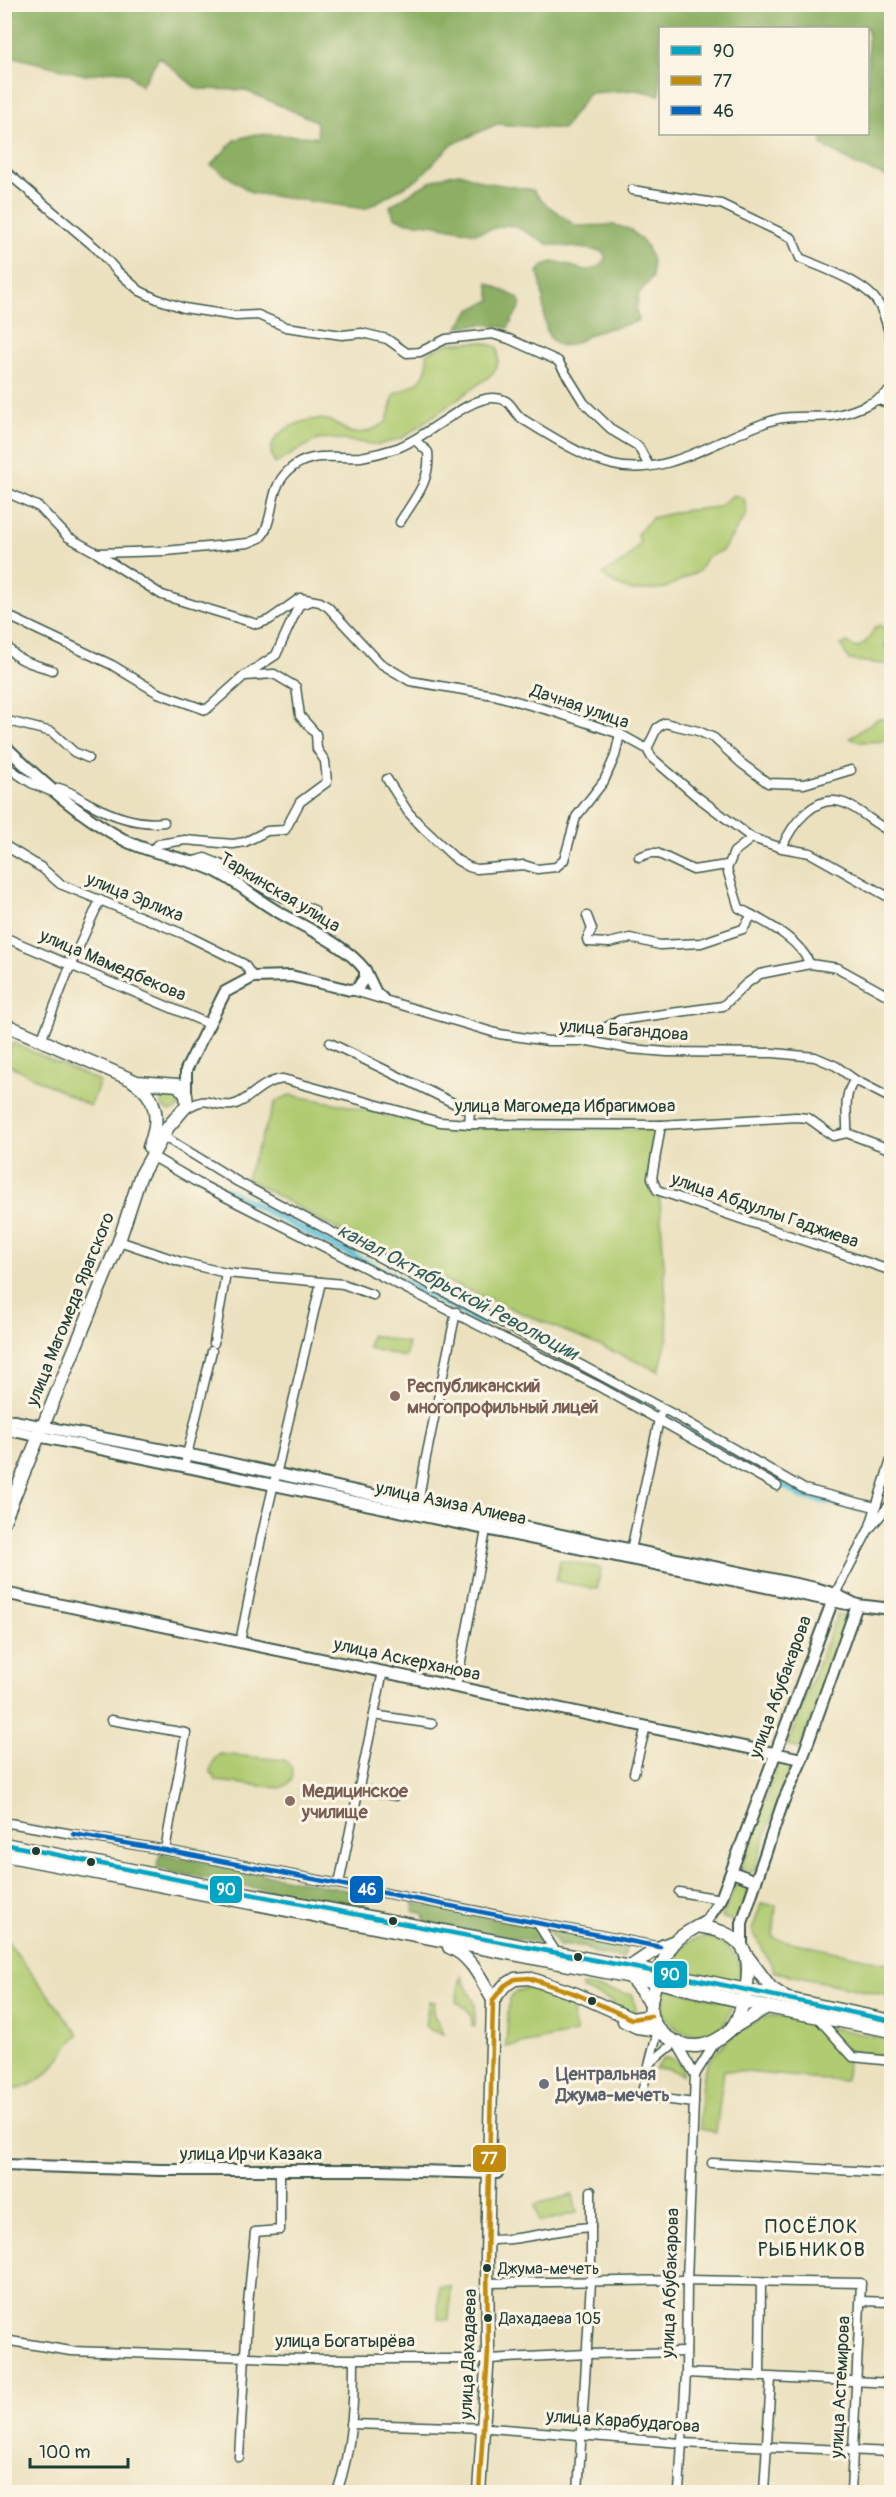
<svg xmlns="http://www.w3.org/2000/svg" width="896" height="2497" font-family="Pangolin,sans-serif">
  <rect width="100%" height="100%" fill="#fcf5e5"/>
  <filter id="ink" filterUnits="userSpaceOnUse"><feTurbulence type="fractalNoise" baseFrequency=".0167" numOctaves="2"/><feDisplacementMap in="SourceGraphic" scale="12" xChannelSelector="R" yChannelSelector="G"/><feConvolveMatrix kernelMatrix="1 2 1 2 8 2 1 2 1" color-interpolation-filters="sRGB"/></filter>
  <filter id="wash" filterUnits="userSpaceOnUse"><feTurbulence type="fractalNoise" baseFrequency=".008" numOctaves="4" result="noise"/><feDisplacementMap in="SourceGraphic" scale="24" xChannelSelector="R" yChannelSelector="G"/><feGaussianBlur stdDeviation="1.35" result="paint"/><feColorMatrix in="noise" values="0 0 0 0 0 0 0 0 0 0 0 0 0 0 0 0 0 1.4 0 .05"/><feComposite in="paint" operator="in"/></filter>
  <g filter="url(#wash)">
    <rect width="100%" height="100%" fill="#ebe1bf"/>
    <g fill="#b0cb71" stroke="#688452" stroke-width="1.5">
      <path d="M483,342L497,347C500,360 499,366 490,376L402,438L379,445L327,438L314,441L275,464C272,458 270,452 272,446C277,427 310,417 327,420C336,422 344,431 353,433C364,434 379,428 387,421L394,394C416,385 430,380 427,353L450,343Z"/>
      <path d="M733,495L744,498L747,513L723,550L706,558L699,571L665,588L632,591L609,581L603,573L625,561L640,543L637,534L652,518L681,511L718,507Z"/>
      <path d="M881,625L890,634L885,647H891V665L849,660L841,645L847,642L856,648C867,644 870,637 875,627Z"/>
      <path d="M891,718V741L860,742L850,738L877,719Z"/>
      <path d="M13,1043L100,1082L90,1106L5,1063Z"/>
      <circle cx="171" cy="1101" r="10"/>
      <path d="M290,1095L339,1104L440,1128L654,1129L658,1132L649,1175L651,1193L660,1200L668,1336L659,1371L427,1273L323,1222L246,1178L276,1101Z"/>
      <path d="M371,1335L408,1343L405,1357L368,1348Z"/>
      <path d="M560,1560L601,1568L597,1589L556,1581Z"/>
      <path d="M837,1614L848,1618L800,1749L787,1745Z"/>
      <path d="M220,1754L284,1760C297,1769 296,1783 280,1788L217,1781L210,1771L215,1758Z"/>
      <path d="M778,1763L790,1767L753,1872L741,1869Z"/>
      <path d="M736,1883L749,1888L737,1923L722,1917Z"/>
      <path d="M761,1904L776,1905L773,1938L891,1964L890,1996L775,1972L752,1930Z"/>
      <path d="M4,1937L79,2035C70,2041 67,2048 61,2057C48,2076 28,2091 5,2090Z"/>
      <path d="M705,1937C730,1943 743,1957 740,1983L670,1969C678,1950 683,1940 705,1937Z"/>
      <path d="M461,1976L475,2004V2027L472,2026C472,2014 468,2007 456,2002Z"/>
      <path d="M582,1985L633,1995L637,2015L613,2008V2002L582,1989Z"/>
      <path d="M532,1986L570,2003L576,2033L506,2047L509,1998L517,1991Z"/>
      <path d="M664,1988L733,2003C730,2010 728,2019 723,2025C704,2045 667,2033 661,2007C660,2001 662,1994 664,1988Z"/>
      <path d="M429,2001L435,2002L433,2013L444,2034L430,2030L425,2026Z"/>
      <path d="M772,2015L891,2040V2057L849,2052L845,2081L724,2070L716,2132L700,2129C701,2114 699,2082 705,2069C715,2045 748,2022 772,2015Z"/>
      <path d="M664,2058C673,2058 677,2061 683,2068L682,2075L669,2069H655Z"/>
      <path d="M573,2195L577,2213L539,2222L535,2204Z"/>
      <path d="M439,2286L451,2287L449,2320L438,2319Z"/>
    </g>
    <g fill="#8caf63" stroke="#56764c" stroke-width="1.5">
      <path d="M5,4L891,5V178L858,166L822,145V134H868V28H660V95L636,90L589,93L563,129L497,124L451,145L418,179L365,209L252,193L211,165L235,140L255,134L318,137L316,121L244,90L197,89L159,57L141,86L128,73L115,70L86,75L5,55Z"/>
      <path d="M460,173L484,182L533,190L543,202L576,226L615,225L631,230L646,245L652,261V278L639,293L636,311L639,320C623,328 610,326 595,333C586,336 578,343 569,345C540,351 545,307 542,291C542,285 539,278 538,272C559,242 586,292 606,257L601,251L548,244L517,227L507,225L476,233L431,224L406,222L394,217L390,206C411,193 435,175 460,173Z"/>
      <path d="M488,283L518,298L521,304L508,328L483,324L458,327L470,310L491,300Z"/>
      <path d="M160,1854L367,1894L364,1909L157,1869Z"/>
      <path d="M414,1903L536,1927L548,1944L425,1922L424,1914L413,1911Z"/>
      <path d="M547,1929L626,1944L623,1959L595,1954L582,1946H558Z"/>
    </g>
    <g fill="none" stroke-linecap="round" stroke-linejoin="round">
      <g stroke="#5bc0d9" stroke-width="7">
        <path d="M200,1176L483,1323"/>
        <path d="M637,1403L753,1468"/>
        <path d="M773,1479L802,1496L863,1509"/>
      </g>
    </g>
  </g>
  <g filter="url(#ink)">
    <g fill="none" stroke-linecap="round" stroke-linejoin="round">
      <defs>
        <g id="street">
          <path d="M4,170L97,249L117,271L140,291L157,299L184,308L236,316L258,315L286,327L342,335L362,333L387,339L407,353L420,352L446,339L492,334L509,339L558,361L584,403L613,431L638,446L649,466"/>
          <path d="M632,190L721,204L792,238L800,258C822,268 866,282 878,303C886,316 888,330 892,344"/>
          <path d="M879,400L892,405"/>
          <path d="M4,491L39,507L68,537L97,553L166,551L248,543L260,538L264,533C275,512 269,489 288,471C310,450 335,459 361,457C373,455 385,452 397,448C426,438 467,398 492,398C514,398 510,411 524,420C551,436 582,457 613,465C668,479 726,433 777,419C794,415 813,418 831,416C847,414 882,401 892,388"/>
          <path d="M400,522C415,498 431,481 428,452L416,441"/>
          <path d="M98,554L162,595L257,624L269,620L300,598L320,602L328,607L380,663L410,681L494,695L555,712L620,734L647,749L652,758L695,795L752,838L782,848L810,853L892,899"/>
          <path d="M4,614L112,665L158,693L206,710L244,676L276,655L299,605L309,602"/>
          <path d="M4,640C12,661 34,664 52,670"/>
          <path d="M4,720L52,732L74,752L88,758"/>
          <path d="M647,749L657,728L665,723L698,731L714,738L741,763L768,783L804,784L851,770"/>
          <path d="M4,765L31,783L55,793L59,788C71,791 80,799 92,805C113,816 140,825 164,822"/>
          <path d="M387,779L408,812L422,827L457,860L469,867L477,869L524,865L537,869L556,867L564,860L576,817L604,781L615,756L620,734"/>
          <path d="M752,838L734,852L727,869L739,908C764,922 798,937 810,964"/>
          <path d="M4,845L42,868L60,884L186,935L244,964L253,977"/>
          <path d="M782,848C791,825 816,792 844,803C862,810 874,825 892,832"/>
          <path d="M150,851L159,844L185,840L233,844L245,842L267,831L285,830L300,802L327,782L325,761L317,749L316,734L300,716L296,687L274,674L245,676"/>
          <path d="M639,857L650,853H657L693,870L727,865"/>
          <path d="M190,862L205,858L227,867L272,893L314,910"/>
          <path d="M587,916L592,929L587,939L588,942L609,943L630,938L660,945L701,943L743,929L752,915"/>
          <path d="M4,937L209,1024"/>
          <path d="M351,990L499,1034L548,1041H588L630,1049L667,1052L774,1053L815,1057L836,1066L855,1080L892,1099"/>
          <path d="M41,1041L71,964L100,900"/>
          <path d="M588,1041L587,1037L620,1020L723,1006L746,984L760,974L810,964L838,968L892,998"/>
          <path d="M330,1043L470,1111L469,1124"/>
          <path d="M186,1109C210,1093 210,1108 232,1105C249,1102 258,1082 283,1079L440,1122L469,1124L661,1125L796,1117L808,1118L833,1136L847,1133"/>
          <path d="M661,1125L652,1178L657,1190L892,1271"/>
          <path d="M847,1133C848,1115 842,1095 855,1080"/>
          <path d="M847,1133L892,1150"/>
          <path d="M163,1136L238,1182L673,1414L804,1489L875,1507"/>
          <path d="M152,1156L198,1183L598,1386L777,1486"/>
          <path d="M119,1241L181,1262L226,1273L343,1284L373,1295"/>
          <path d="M214,1343L226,1273"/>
          <path d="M186,1459L212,1351"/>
          <path d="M418,1505L425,1462L456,1312"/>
          <path d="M871,1527L892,1502"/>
          <path d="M631,1550L660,1415"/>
          <path d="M835,1594L869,1529L892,1457"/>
          <path d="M240,1642L261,1539L321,1282"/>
          <path d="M456,1687L487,1525"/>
          <path d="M374,1715L432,1724"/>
          <path d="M111,1720L186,1733L165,1850"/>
          <path d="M634,1773L646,1726"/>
          <path d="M359,1789L396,1796"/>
          <path d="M4,1827L9,1823L165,1850L660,1947"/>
          <path d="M339,1884L383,1671"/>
          <path d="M679,1892L721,1899"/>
          <path d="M538,1924L557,1954"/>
          <path d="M817,2017L853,2057L892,2061"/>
          <path d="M658,2030L641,2096L694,2103"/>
          <path d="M650,2063L676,2042L695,2075"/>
          <path d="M712,2163L892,2173"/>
          <path d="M488,2240C523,2241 556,2229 591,2227"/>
          <path d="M488,2283L687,2280L861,2283L851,2492"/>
          <path d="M861,2301L892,2302"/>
          <path d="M4,2340L71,2351L306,2359H488L587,2354L686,2352"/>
          <path d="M686,2373L892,2383"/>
          <path d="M760,2377L761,2282"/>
          <path d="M351,2424L490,2428L681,2443L892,2452"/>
          <path d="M239,2457L248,2304L255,2232L280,2230V2170"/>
          <path d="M337,2492C352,2449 354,2404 354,2359"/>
          <path d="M578,2492L591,2282V2191"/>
          <path d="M679,2492L686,2373L687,2280L695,2075L716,2041"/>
          <path d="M764,2492L771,2378"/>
        </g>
        <g id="secondary">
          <path d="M4,745C44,784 77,814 126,841C154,855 185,857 213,870C233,879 251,895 270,907C300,926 345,943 365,970V977L357,989L350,990L291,976L253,977L225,992L186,1070V1095"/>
          <path d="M365,970L376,993L382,998"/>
          <path d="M4,1419L211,1459L418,1505L815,1588L835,1594L857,1605L892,1609"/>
          <path d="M4,1429L847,1604"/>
          <path d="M4,1593L802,1759"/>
          <path d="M732,1872L756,1881"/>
          <path d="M698,1926L707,1920L721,1899L834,1597"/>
          <path d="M742,1946V1923L756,1881L783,1802L802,1759L857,1605"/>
          <path d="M4,2165L161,2170H377L497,2173"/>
        </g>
        <g id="primary">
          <path d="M4,1024L137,1082L178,1085L186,1095L187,1105L168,1127L140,1177L119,1241L4,1521"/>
          <path d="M133,1081C159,1098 160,1121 149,1147"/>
          <path d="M4,1844L234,1891L709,1982L892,2021"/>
          <path d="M4,1855L657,1982L767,2007L892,2031"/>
          <path d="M698,1926C714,1929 731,1932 742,1947C755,1965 744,2015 730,2030C722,2038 709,2045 697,2046C678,2047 656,2034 651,2015C648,1998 663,1955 675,1942C681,1935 690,1931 698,1926Z"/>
          <path d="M449,1947C471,1955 482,1981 493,2000"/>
          <path d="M747,1956L771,1988L783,1996"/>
          <path d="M630,1967L660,1947L675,1941"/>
          <path d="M631,1978L651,2003"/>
          <path d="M624,2021L637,2027L658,2030"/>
          <path d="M734,2027L767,2007"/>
          <path d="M479,2492L488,2352L487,2257L493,2000L504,1986L515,1979L529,1978L576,1994L632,2019L651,2016"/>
        </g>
      </defs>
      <use href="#street" stroke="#3e5649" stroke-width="11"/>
      <use href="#secondary" stroke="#3e5649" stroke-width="14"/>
      <use href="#primary" stroke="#3e5649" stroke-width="15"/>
      <use href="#street" stroke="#fff" stroke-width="8"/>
      <use href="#secondary" stroke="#fff" stroke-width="10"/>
      <use href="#primary" stroke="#fff" stroke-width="12"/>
      <defs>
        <path id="bus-1" d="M4,1844L234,1891L709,1982L892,2021"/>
        <path id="bus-2" d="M479,2492L488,2352L487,2257L493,2000L504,1986L515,1979L529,1978L576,1994L632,2019L651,2016"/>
        <path id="bus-3" d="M73,1834L165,1850L660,1947"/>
      </defs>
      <use href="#bus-1" stroke="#fcf5e5" stroke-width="9"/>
      <use href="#bus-2" stroke="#fcf5e5" stroke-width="9"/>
      <use href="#bus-3" stroke="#fcf5e5" stroke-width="9"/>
      <use href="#bus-1" stroke="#02a4c6" stroke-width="4.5"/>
      <use href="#bus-2" stroke="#c18c0d" stroke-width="4.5"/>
      <use href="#bus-3" stroke="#0065bd" stroke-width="4.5"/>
    </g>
  </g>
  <g fill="#8d6e63" stroke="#fcf5e5" stroke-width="2">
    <circle cx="395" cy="1396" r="6"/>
    <circle cx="290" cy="1801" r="6"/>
  </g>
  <g fill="#1f3d34" stroke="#fcf5e5" stroke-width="2">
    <circle cx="36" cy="1851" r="5"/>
    <circle cx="91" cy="1862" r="5"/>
    <circle cx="393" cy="1921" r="5"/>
    <circle cx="578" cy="1957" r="5"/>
    <circle cx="592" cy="2001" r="5"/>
    <circle cx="487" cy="2268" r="5"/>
    <circle cx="488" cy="2318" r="5"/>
  </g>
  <circle fill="#6b7280" stroke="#fcf5e5" stroke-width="2" cx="544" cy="2084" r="6"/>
  <g text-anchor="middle" stroke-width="6" stroke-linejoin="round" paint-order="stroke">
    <g font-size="16" fill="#1f3d34" stroke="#fcf5e5" text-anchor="start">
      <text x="498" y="2274">Джума-мечеть</text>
      <text x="499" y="2324">Дахадаева 105</text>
    </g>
    <g font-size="18" fill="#1f3d34" stroke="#fcf5e5">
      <text transform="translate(580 706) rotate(19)" y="6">Дачная улица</text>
      <text transform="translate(280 892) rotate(31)" y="6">Таркинская улица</text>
      <text transform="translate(135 897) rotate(22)" y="6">улица Эрлиха</text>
      <text transform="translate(113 965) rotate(23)" y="6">улица Мамедбекова</text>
      <text transform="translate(624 1030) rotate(4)" y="6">улица Багандова</text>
      <text x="565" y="1112">улица Магомеда Ибрагимова</text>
      <text transform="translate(765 1210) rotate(19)" y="6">улица Абдуллы Гаджиева</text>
      <text transform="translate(70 1309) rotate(-68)" y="6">улица Магомеда Ярагского</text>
      <text transform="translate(451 1503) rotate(12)" y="6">улица Азиза Алиева</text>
      <text transform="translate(407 1659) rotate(12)" y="6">улица Аскерханова</text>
      <text transform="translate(780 1687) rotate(-70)" y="6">улица Абубакарова</text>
      <text x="251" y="2160">улица Ирчи Казака</text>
      <text transform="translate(670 2283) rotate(-88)" y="6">улица Абубакарова</text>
      <text x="345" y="2347">улица Богатырёва</text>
      <text transform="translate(468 2354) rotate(-88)" y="6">улица Дахадаева</text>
      <text transform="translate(840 2387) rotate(-87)" y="6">улица Астемирова</text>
      <text transform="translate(623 2421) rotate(4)" y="6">улица Карабудагова</text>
    </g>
    <g font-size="18" font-weight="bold" fill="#785e54" stroke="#fcf5e5" text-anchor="start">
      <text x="407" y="1392">Республиканский<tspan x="407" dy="21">многопрофильный лицей</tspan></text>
      <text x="302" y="1797">Медицинское<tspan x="302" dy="21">училище</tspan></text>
    </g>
    <g font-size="18" font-weight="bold" fill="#5b616d" stroke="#fcf5e5" text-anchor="start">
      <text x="556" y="2080">Центральная<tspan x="556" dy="21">Джума-мечеть</tspan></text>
    </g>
    <g font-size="20" font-style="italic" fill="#2e5e5d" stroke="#fcf5e5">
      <text transform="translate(458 1291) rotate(28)" y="7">канал Октябрьской Революции</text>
    </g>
    <g font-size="20" letter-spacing="1.5" fill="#1f3d34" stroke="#fcf5e5">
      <text x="812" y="2233">ПОСЁЛОК<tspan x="812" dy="23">РЫБНИКОВ</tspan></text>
    </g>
  </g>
  <g stroke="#fcf5e5" stroke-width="2">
    <rect x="209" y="1875" width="34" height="29" rx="6" fill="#02a4c6"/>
    <rect x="349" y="1875" width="35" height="29" rx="6" fill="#0065bd"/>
    <rect x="653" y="1960" width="35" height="29" rx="6" fill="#02a4c6"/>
    <rect x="472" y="2144" width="35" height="29" rx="6" fill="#c18c0d"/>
  </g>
  <g font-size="16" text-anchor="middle" font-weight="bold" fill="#fff">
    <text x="226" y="1895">90</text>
    <text x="367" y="1895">46</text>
    <text x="670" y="1980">90</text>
    <text x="489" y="2164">77</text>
  </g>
  <rect width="896" height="2497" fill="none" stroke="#fcf5e5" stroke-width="24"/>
  <rect x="659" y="27" width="210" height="108" fill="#fcf5e5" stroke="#a4ab9e" stroke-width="1.5"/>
  <rect x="671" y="46" width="30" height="9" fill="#02a4c6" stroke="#a4ab9e" stroke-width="1.5"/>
  <text x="713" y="57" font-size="18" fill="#1f3d34">90</text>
  <rect x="671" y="76" width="30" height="9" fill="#c18c0d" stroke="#a4ab9e" stroke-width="1.5"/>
  <text x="713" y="87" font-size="18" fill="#1f3d34">77</text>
  <rect x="671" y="106" width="30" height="9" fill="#0065bd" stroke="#a4ab9e" stroke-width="1.5"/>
  <text x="713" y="117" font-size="18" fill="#1f3d34">46</text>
  <path d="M30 2458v9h98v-9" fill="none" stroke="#1f3d34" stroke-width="3"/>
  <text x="39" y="2458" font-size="18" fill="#1f3d34" stroke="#fcf5e5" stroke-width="4.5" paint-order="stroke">100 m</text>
</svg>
